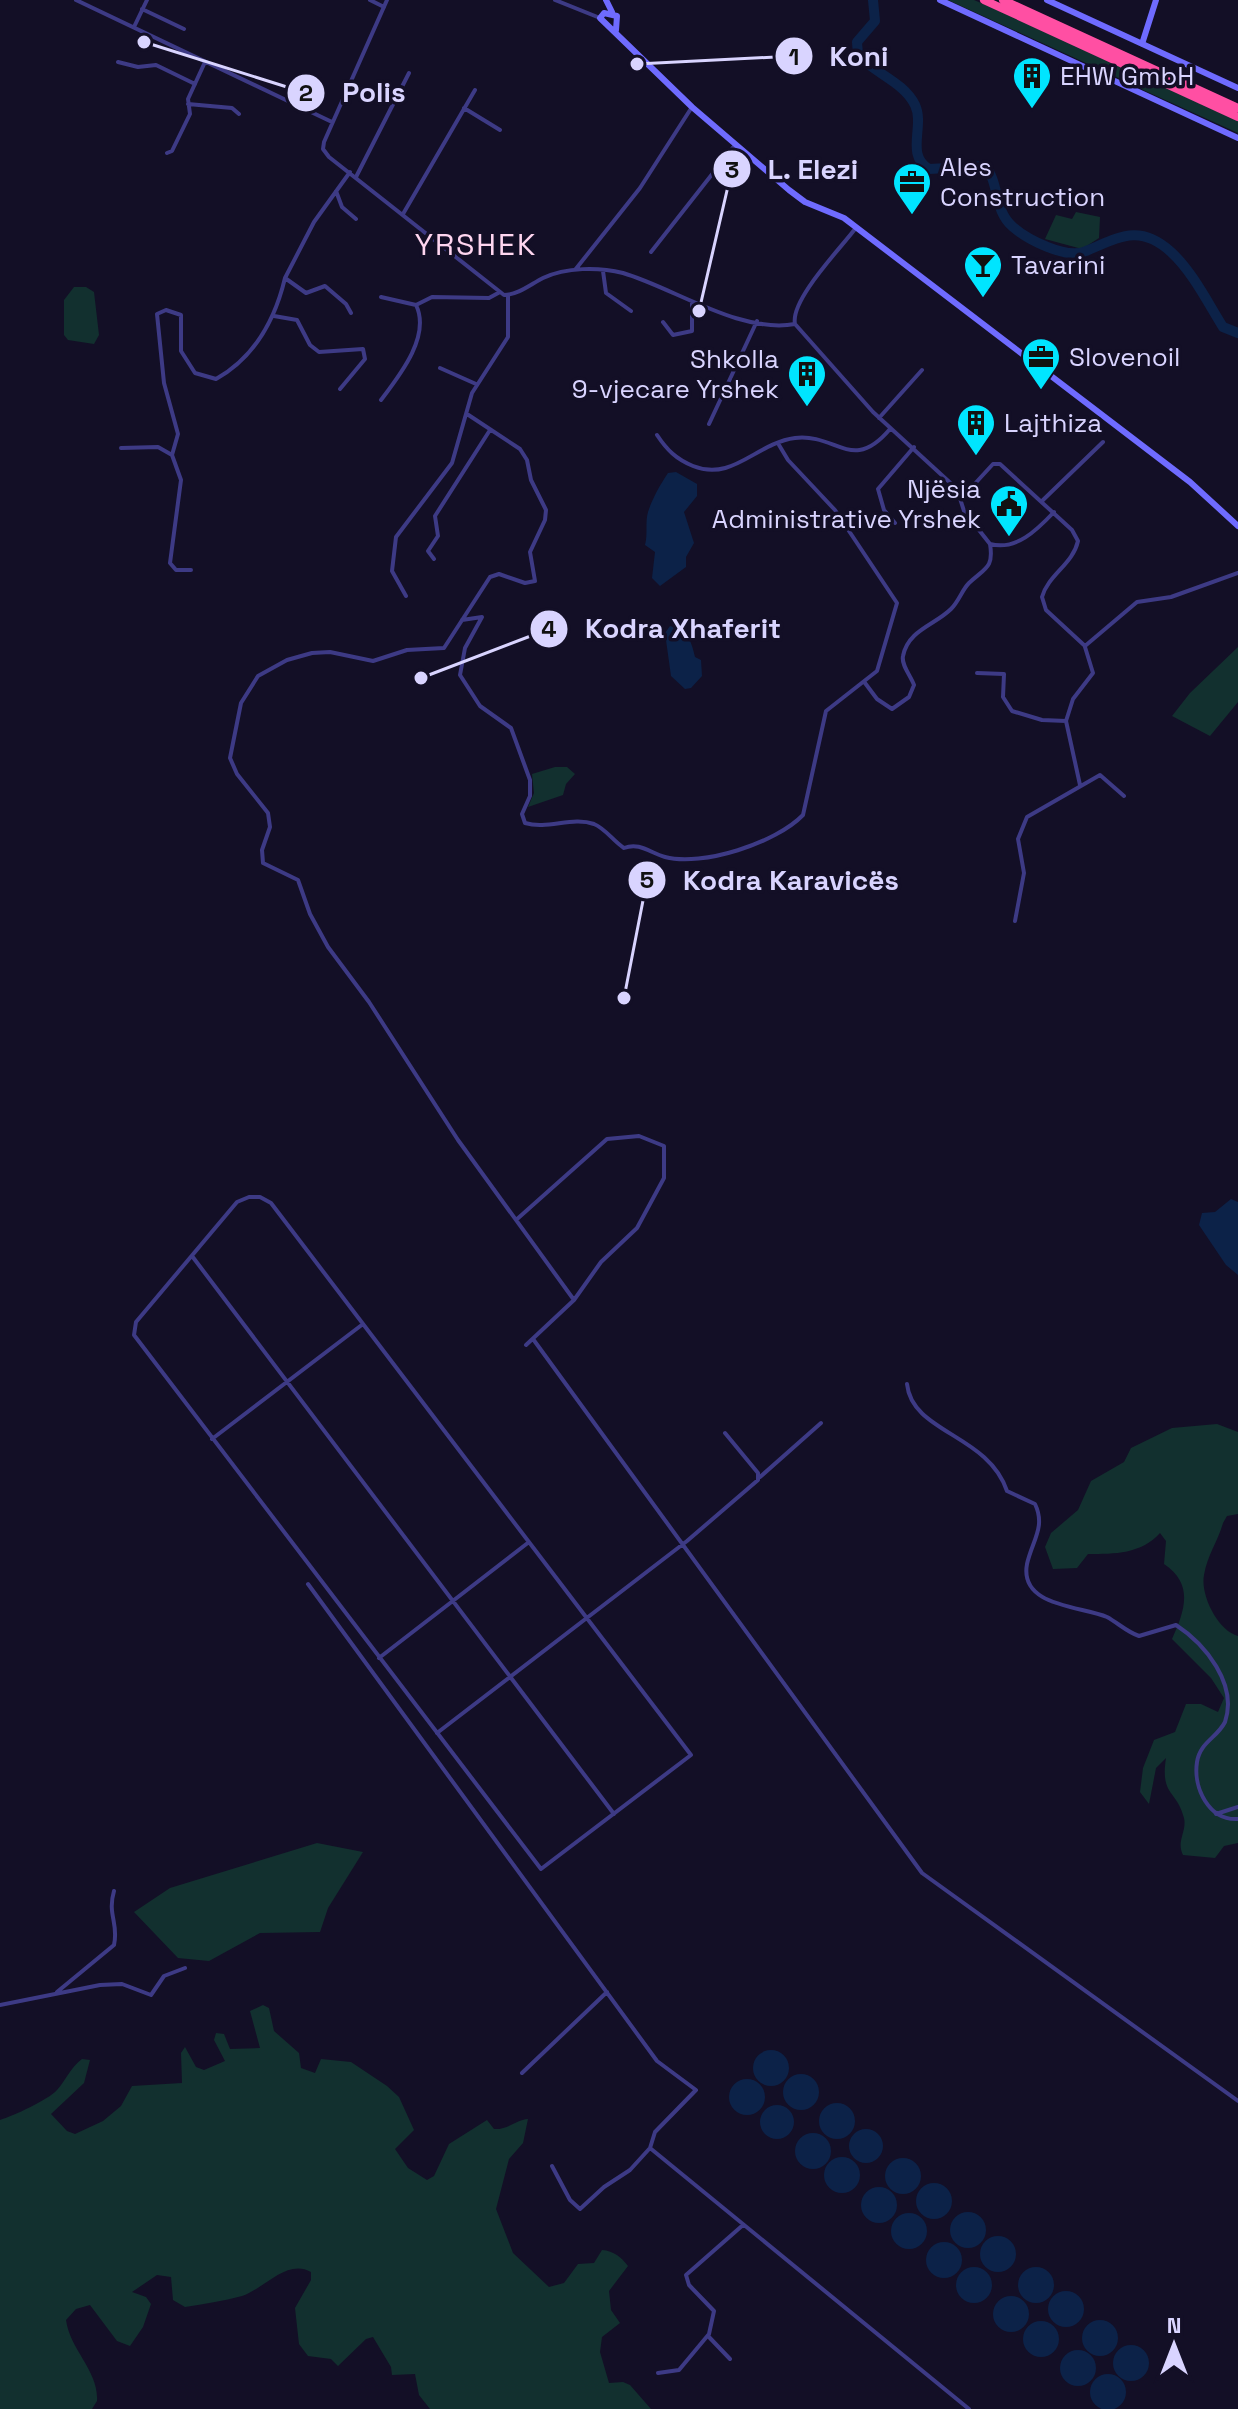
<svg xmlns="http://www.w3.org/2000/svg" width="1238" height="2409" viewBox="0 0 1238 2409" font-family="'Space Grotesk',sans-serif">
  <rect width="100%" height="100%" fill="#130f26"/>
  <!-- green -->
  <path fill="#12302f" d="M948,0H974L997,10L1238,121V133L1141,89L1125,78L1123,80Z
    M1076,212L1100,217L1099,238L1082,249L1045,239L1056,215L1072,219Z
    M74,287H86L94,292L99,335L94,344L68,340L64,335V300Z
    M1238,647V702L1210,736L1172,716L1190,693Z
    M555,767H567L575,774L566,784L563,795L528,807L534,793L532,774Z
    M1217,1424L1238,1432V1514L1227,1516L1223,1523C1218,1541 1207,1556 1204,1575C1200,1595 1218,1631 1238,1636V1843L1224,1846L1215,1858L1183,1855C1176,1841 1187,1832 1184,1818C1177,1790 1160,1796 1166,1758L1156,1768L1149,1804L1140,1792L1143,1768L1154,1740L1175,1732L1186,1704H1201L1218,1712L1224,1698L1211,1678L1172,1639C1185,1610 1194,1584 1164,1564L1166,1541L1160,1533C1141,1554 1115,1554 1088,1554L1077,1568L1053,1569L1045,1547L1051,1533L1078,1510L1091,1481L1124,1462L1131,1448L1172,1428Z
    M317,1843L363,1852L328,1908L320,1932L260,1933L209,1961L178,1958L134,1912L170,1888Z
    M263,2005L269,2008L274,2031L299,2053L301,2068L315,2073L321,2059L351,2062L387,2086L399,2097L414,2130L395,2149L408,2168L427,2180L434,2176L449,2144L487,2120L494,2129C507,2130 516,2120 528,2119L523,2143L509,2159L496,2209L513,2253L549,2287L564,2283L578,2264L594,2263L602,2250C614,2251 621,2257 628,2266L609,2291L611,2310L620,2323L602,2337L600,2352L609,2383L623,2382L630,2385L651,2409H430L419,2395L415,2374L392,2375L391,2367L373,2337L366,2339L338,2366L331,2359L308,2356L299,2344L295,2308L311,2280V2272C287,2258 264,2289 242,2296C223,2301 204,2304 185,2307L173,2300L171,2277L157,2275L132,2292L146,2297L151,2304L143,2327L130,2346L117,2341L90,2305L76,2309L66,2320C70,2350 99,2371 97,2401L92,2409H0V2120C13,2116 48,2100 57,2090C66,2080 70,2068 82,2059L90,2060L84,2083L51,2114L67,2131L75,2134L103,2121L121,2106L132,2086L182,2083L181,2053L185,2047L196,2067L204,2070L225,2061L214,2040L216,2033L224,2034L230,2049L260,2048L250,2011Z"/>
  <!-- water -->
  <path fill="#0c2248" d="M676,472L697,484V496L684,512L694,543L686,557V567L660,586L652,578L655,552L645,545C648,534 645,522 648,512C653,497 660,485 668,473Z
    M670,626C688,631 691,640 695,657L701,660L702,676L691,688L685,689L671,676L665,633Z
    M1231,1199L1238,1202V1275L1226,1265L1199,1225L1202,1213L1215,1212Z
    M753 2068a18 18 0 1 1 36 0a18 18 0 1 1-36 0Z
    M783 2092a18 18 0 1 1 36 0a18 18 0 1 1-36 0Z
    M729 2097a18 18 0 1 1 36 0a18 18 0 1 1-36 0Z
    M819 2121a18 18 0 1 1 36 0a18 18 0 1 1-36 0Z
    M760 2122a17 17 0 1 1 34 0a17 17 0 1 1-34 0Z
    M849 2146a17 17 0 1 1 34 0a17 17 0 1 1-34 0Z
    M795 2151a18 18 0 1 1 36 0a18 18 0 1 1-36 0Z
    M824 2175a18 18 0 1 1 36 0a18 18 0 1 1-36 0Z
    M885 2176a18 18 0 1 1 36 0a18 18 0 1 1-36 0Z
    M916 2201a18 18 0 1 1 36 0a18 18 0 1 1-36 0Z
    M861 2205a18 18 0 1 1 36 0a18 18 0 1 1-36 0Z
    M950 2230a18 18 0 1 1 36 0a18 18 0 1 1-36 0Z
    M891 2231a18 18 0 1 1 36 0a18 18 0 1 1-36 0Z
    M980 2254a18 18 0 1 1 36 0a18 18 0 1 1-36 0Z
    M926 2260a18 18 0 1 1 36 0a18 18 0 1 1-36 0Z
    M1018 2285a18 18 0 1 1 36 0a18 18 0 1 1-36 0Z
    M956 2285a18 18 0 1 1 36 0a18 18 0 1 1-36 0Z
    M1048 2309a18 18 0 1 1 36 0a18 18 0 1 1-36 0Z
    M993 2314a18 18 0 1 1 36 0a18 18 0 1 1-36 0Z
    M1082 2338a18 18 0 1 1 36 0a18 18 0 1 1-36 0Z
    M1023 2339a18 18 0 1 1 36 0a18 18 0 1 1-36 0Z
    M1113 2363a18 18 0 1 1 36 0a18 18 0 1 1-36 0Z
    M1060 2368a18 18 0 1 1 36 0a18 18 0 1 1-36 0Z
    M1090 2392a18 18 0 1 1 36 0a18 18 0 1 1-36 0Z"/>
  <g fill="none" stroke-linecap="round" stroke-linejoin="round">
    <!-- river -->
    <path stroke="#0c2248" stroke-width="10" d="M873,0L875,21L857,42L858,55C874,73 904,82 915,105C925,126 905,155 929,169L985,166C1000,183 993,210 1013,227C1027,239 1066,260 1086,251C1118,238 1139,223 1171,252C1192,271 1208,303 1223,327L1238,333"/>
    <!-- street -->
    <path stroke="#3d3a85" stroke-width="4" d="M76,0L332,122
      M370,0L384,7
      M387,0L324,142L323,149L329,157L504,295C518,295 531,284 543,278C566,267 599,267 623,273C674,288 740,334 795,324
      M555,0L600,18
      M142,9L184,29
      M134,27L147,0
      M118,62L138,67L156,65L195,84
      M188,104L232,108L239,114
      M464,108L500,130
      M167,153L172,151L190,114L188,99L205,62
      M350,172L314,222L285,278L306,293L325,286L346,304L351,313
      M356,177L409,73
      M336,191L342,207L356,219
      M403,214L475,90
      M855,229C840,249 790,300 795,324L873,412L957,489L964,511L990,544C1016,551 1037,530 1054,512
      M651,252L735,145
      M575,270L640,188L692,107
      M603,271L606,293L631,311
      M381,297L416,305L432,297L489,298L500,292
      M274,316L297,320L310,345L319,352L363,349L365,359L340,389
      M663,322L673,335L692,331V303
      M440,368L476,384
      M381,400C400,375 431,336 416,305
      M467,414L520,449L527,460L531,480L546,510L545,520L530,552L535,581L525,583L499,574L490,577L444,648L407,650L373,661L330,652L312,653L287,660L258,676L241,703L230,758L237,774L268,813L270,827L262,850L263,863L298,880L310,914L328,947L369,1002L458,1140L574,1300
      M879,418L922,370
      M709,424L757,321
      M657,435C667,450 676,459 693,466C733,482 756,443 795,438C837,433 852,474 890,429
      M121,448L158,447L172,455L181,480L170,563L176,570H191
      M172,455L178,434L164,383L157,314L166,310L181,315V351L195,373L216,379C255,357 275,320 285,278
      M957,489H970L993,464H1000L1072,530L1078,541C1073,564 1048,575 1042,597L1046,610L1085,646
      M1043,500L1103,442
      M895,523L884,510L878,489L914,447
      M434,559L428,551L438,536L435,516L490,430
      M406,596L392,571L396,537L452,463L472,393L508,337V296
      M462,620L482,617L465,648L460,675L480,706L511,728L530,780V796L522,814L525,823C548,830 572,816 594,824C606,829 613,841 624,848C640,842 650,853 665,857C702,867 776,843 803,815L826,711L877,671L897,603L835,510L788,460L779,445
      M1085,646L1137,602L1171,597L1238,573
      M977,673L1004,674L1003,697L1012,711L1042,720L1066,721
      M865,683L877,699L892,709L909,697L914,685C911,676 901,665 903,656C908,630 935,625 951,609C959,601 962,590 969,583C985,568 994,568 990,544
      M1080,785L1066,721L1073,699L1093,673L1085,647
      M1015,921L1024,873L1018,839L1027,817L1100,775L1124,796
      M249,1197H260L271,1203L691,1755L541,1869L134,1335L136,1322L237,1202Z
      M516,1220L607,1139L639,1136L664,1146V1178L637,1228L601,1262L574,1300L526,1345
      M192,1256L614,1814
      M533,1339L922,1873L1238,2101
      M907,1384C912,1433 988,1434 1007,1491L1035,1504C1046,1527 1032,1541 1027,1564C1019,1607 1082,1606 1107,1617C1118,1623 1127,1632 1139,1636L1176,1625C1205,1644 1238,1684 1225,1722C1217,1738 1200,1742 1197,1762C1193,1788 1209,1821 1238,1819
      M212,1439L363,1324
      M760,1477L821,1423
      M308,1584L657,2061L696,2090L655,2132L650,2148L630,2170L604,2187L580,2209L570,2200L552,2166
      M379,1658L529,1542
      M437,1733L687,1541L758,1480V1473L725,1433
      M1216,1814L1238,1807
      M57,1992L114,1945C119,1923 107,1915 114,1891
      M0,2005L100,1985L122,1984L151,1995L164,1976L185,1968
      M522,2073L607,1992
      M650,2148L969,2409
      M709,2337L730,2359
      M658,2373L679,2370L709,2334L714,2311L689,2285L686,2275L743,2225"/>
    <!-- secondary -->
    <path stroke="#6f6bff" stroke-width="6" d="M606,0L612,12
      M940,0L1238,138
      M1047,0L1238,88
      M616,30L617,16L604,13L600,18L692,107L789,190L805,202L844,218L1190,482L1238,526
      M1142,44L1156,0"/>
    <!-- highway -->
    <path stroke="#ff4fa3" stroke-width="8" d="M984,0L1238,117
      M1003,0L1238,108"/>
  </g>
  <!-- icons -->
  <defs>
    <g id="building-pin" transform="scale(2)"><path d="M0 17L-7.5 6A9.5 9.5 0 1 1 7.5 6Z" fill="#00e5ff" stroke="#130f26"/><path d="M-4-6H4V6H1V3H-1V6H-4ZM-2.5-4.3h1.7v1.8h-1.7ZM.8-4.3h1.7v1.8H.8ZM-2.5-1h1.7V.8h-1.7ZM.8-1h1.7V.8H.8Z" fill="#111"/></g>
    <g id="office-pin" transform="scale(2)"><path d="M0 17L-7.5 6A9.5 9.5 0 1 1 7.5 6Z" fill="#00e5ff" stroke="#130f26"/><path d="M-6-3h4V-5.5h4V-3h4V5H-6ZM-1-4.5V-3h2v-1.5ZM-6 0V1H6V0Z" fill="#111"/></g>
    <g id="bar-pin" transform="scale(2)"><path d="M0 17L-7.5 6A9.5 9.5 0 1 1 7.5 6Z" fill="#00e5ff" stroke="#130f26"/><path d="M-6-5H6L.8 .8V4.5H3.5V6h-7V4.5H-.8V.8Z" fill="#111"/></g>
    <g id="civic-pin" transform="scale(2)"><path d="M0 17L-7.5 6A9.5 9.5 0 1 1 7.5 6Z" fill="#00e5ff" stroke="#130f26"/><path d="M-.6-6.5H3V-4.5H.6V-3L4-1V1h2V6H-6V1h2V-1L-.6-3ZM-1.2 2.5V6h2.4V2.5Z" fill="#111"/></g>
  </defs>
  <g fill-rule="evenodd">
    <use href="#building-pin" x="1032" y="76"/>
    <use href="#office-pin" x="912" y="182"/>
    <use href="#bar-pin" x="983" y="265"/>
    <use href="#office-pin" x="1041" y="357"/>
    <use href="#building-pin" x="807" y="374"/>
    <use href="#building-pin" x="976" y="423"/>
    <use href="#civic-pin" x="1009" y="504"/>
  </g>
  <g text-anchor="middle" stroke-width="7" stroke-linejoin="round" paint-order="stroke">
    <!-- poi labels -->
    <g font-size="26" fill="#d9d4ff" stroke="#130f26" text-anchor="start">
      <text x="1060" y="85">EHW GmbH</text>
      <text x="940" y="176">Ales<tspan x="940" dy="30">Construction</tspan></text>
      <text x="1011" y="274">Tavarini</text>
      <text x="1069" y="366">Slovenoil</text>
      <text x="779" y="368" text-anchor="end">Shkolla<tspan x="779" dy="30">9-vjecare Yrshek</tspan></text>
      <text x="1004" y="432">Lajthiza</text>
      <text x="981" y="498" text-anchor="end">Njësia<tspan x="981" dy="30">Administrative Yrshek</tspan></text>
    </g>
    <!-- quarter labels -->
    <g font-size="30" letter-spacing="2" fill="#ffd6f0" stroke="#130f26">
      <text x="476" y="255">YRSHEK</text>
    </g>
  </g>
  <!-- callouts -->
  <path fill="none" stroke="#d9d4ff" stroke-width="3" d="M637 64L794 56M144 42L306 93M699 311L732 169M421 678L549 629M624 998L647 880"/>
  <g fill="#d9d4ff" stroke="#130f26" stroke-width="3">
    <circle cx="637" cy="64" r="8"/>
    <circle cx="144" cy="42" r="8"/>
    <circle cx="699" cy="311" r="8"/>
    <circle cx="421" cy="678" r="8"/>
    <circle cx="624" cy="998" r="8"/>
    <circle cx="794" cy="56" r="20"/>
    <circle cx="306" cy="93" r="20"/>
    <circle cx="732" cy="169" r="20"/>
    <circle cx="549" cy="629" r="20"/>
    <circle cx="647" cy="880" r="20"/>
  </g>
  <g font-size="24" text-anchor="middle" font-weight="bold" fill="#111">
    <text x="794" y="65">1</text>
    <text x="306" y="101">2</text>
    <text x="732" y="178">3</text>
    <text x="549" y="637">4</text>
    <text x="647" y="888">5</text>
  </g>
  <g font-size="28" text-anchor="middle" font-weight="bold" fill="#d9d4ff" stroke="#130f26" stroke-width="7" stroke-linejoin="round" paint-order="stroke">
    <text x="859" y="66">Koni</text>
    <text x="374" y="102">Polis</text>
    <text x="813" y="179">L. Elezi</text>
    <text x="683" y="638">Kodra Xhaferit</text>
    <text x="791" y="890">Kodra Karavicës</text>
  </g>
  <!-- north arrow -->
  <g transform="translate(1174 2345)" stroke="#130f26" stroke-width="6" paint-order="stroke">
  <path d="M0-6L14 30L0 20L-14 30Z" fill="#d9d4ff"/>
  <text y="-12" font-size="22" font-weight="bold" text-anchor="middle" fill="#d9d4ff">N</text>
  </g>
</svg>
